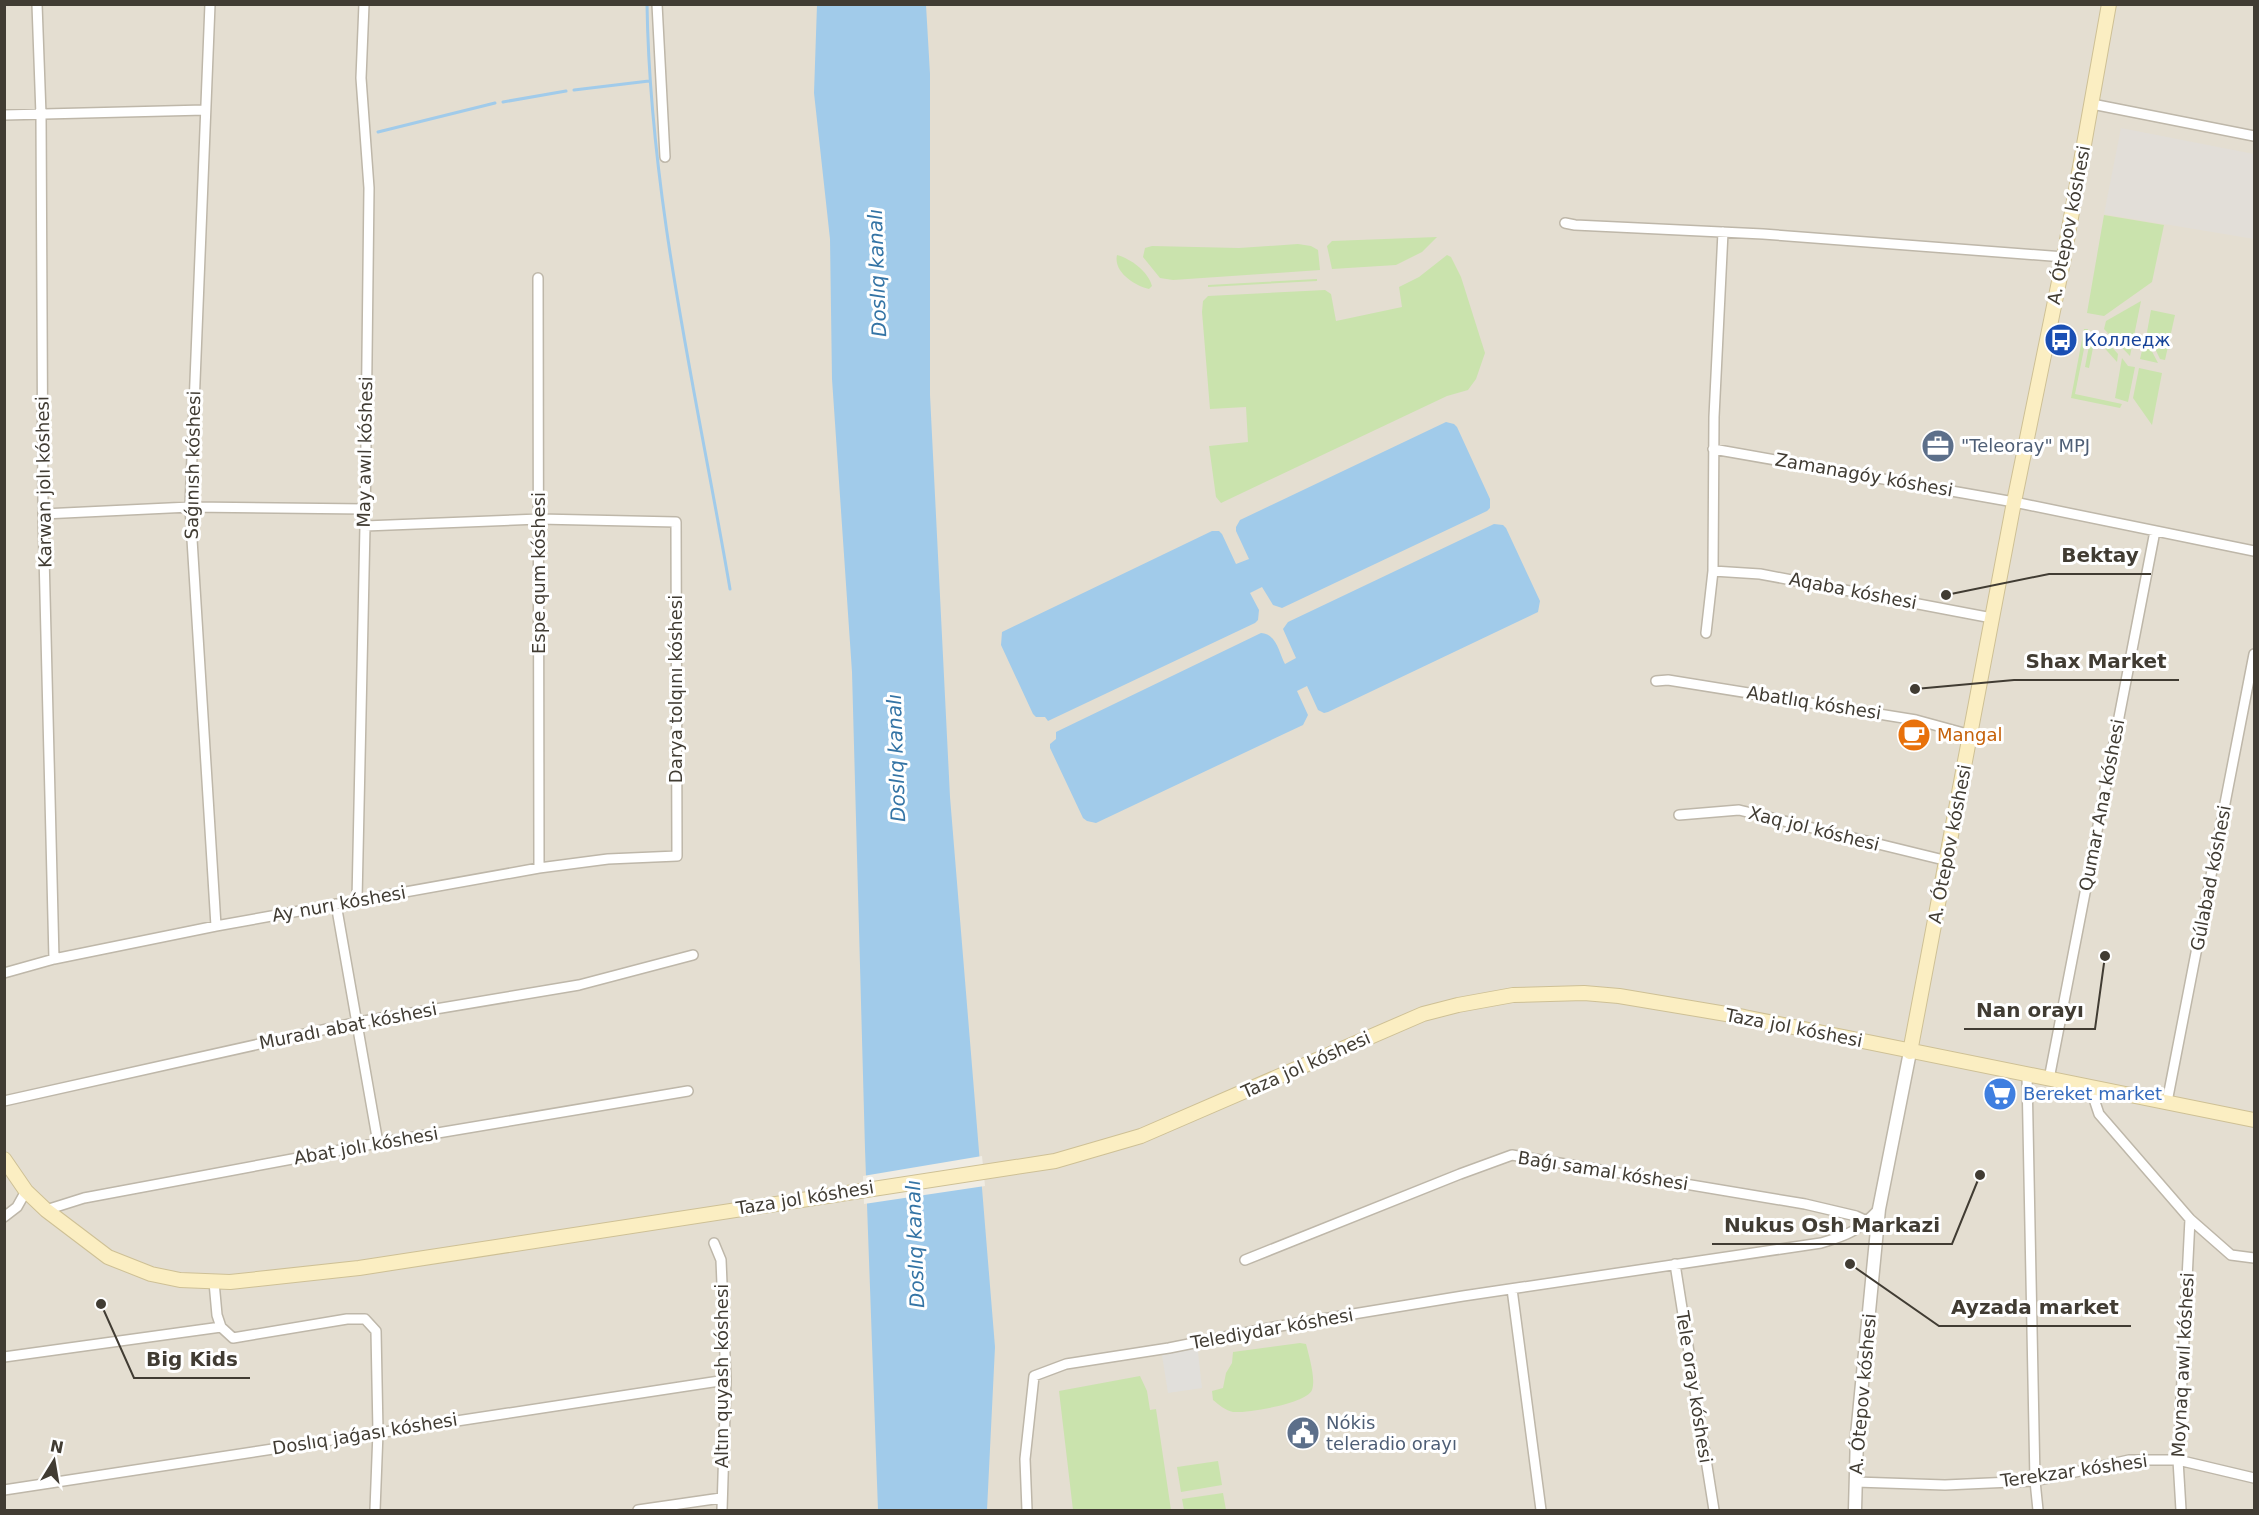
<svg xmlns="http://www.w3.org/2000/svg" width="2259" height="1515" viewBox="0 0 2259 1515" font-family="'DejaVu Sans',sans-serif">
  <rect width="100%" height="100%" fill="#f0ece3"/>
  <!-- residential -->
  <path fill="#e4ded1" d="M5,5H2254V1510H5Z"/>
  <!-- industrial -->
  <path fill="#e2ded8" d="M2121,128L2254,154V239L2104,214Z"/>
  <!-- green -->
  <path fill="#cae3ad" d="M2104,215L2164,225L2152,282L2104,316L2087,313Z
    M1437,237L1422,252L1396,265L1332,269L1327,246L1332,241Z
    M1298,244L1311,246L1318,250L1320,270L1173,280L1160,278L1143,257L1145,248L1152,246L1239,248Z
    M1117,255C1131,259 1148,271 1152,286L1149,289C1135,286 1113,272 1117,255Z
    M1447,255L1451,257L1461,277L1485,353L1476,379L1468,390L1447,396L1221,503L1216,497L1209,446L1248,442L1246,407L1210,409L1202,312L1203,301L1208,296L1325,290L1331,294L1336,321L1402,307L1399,287L1419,277Z
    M1317,279V281L1208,287V285Z
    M2141,301L2130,356L2104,329L2106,321Z
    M2151,310L2175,315L2165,360L2160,359L2147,332Z
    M2084,329H2088L2075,394L2122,404L2120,408L2071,398Z
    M2092,330L2096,333L2089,368L2085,367Z
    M2100,334L2118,354L2117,362L2099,342Z
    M2145,338L2158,363L2140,359Z
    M2122,358L2128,366L2135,367L2128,402L2115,398Z
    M2139,368L2162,373L2152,425L2133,398Z
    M1300,1343L1306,1344C1309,1356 1316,1379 1312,1390C1306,1404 1247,1413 1233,1412C1226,1411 1218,1404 1213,1400L1212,1391L1223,1388L1226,1373L1232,1363L1233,1352Z
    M1140,1376L1147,1391L1150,1410L1156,1409L1171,1510H1073L1059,1391Z
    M1218,1461L1222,1485L1181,1492L1177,1467Z
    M1223,1493L1226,1510H1184L1182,1499Z"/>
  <!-- parking -->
  <path fill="#e1dfdb" d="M1197,1343L1202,1388L1168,1393L1161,1349Z"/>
  <!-- water -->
  <path fill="#a1cbea" d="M817,5H926L930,74V395L950,797L995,1347L987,1510H878L865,1149L852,672L832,379L830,239L814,93Z
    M1446,422L1454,424L1457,427L1490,499V508L1487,511L1282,608L1273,605L1262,587L1250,593L1259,610L1258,620L1255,623L1048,721L1045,717H1036L1033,714L1001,645L1002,632L1212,531H1219L1222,534L1236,564L1249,559L1236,531V527L1240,520Z
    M1494,524L1503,525L1506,528L1540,601L1538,612L1328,712L1324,713L1318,710L1307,686L1297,691L1308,715L1303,725L1096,823L1087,821L1083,818L1050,748V744L1056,739V732L1261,633C1277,634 1279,653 1285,664L1296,658L1283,629L1288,622Z"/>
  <!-- pier -->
  <path fill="#f0ece3" d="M982,1156L985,1186L864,1204L863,1176Z"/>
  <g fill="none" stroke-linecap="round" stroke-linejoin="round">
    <!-- stream -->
    <path stroke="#a1cbea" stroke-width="3" d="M647,4C650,202 697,395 730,589
      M574,90L649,81
      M503,102L566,91
      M378,132L495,103"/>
    <!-- minor casing -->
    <g stroke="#beb7a9" stroke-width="12">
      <path id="minor" d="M37,4L41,115L43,514L54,959
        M210,4L190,507L216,926
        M657,4L665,157
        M2092,104L2254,136
        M4,115L205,110
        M1565,223L1575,225L1763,234L2064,257
        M538,278L539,868
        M1713,449L2014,502L2254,551
        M43,514L190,507L365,509
        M1713,571L1760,574L1992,618
        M1706,633L1713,571L1714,417L1723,232
        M1656,681L1668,680L1916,720L1971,735
        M1679,815L1739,810L1948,861
        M357,900L365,526L369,188L361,78L364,4
        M336,904L378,1143
        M4,973L54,959L216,926L539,868L608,859L677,856L676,522L539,519L365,526
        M2027,1075L2035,1481L2038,1510
        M2049,1079L2155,531
        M2097,1089L2095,1102L2099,1114L2190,1219L2231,1255L2254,1258
        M4,1101L358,1022L579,985L693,955
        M2167,1102L2254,654
        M46,1210L84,1198L378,1143L688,1091
        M4,1217L17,1207L26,1191
        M714,1243L721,1260L726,1380L722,1510
        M1245,1260L1460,1174L1512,1155L1805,1204L1856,1216L1867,1221
        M1675,1264L1714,1510
        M214,1282L217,1315L221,1327L233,1338L347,1319H365L376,1331L378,1432L375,1510
        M1512,1289L1541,1510
        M4,1357L221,1327
        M1856,1482L1945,1485L2035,1481L2129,1460H2178L2254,1478
        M4,1490L726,1380
        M638,1510L721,1498
        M1027,1510L1025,1459L1034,1376L1066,1364L1169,1348L1274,1327L1463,1296L1821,1243C1849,1235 1859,1230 1879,1209
        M2181,1510L2178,1460L2190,1219"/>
    </g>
    <!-- tertiary casing -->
    <g stroke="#beb7a9" stroke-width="15">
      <path id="tertiary" d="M1855,1510L1857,1435L1879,1209L1910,1052"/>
    </g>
    <!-- secondary casing -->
    <g stroke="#cec095" stroke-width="16">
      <path id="secondary" d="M1910,1052L2014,502L2064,257L2109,4
        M4,1159L26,1191L46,1210L108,1257L151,1274L180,1280L230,1282L359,1268L1055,1161L1141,1136L1423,1014L1458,1005L1513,995L1584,993L1619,996L1744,1017L2254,1120"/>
    </g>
    <!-- minor -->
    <use href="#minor" stroke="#fff" stroke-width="9"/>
    <!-- tertiary -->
    <use href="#tertiary" stroke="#fff" stroke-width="12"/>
    <!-- secondary -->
    <use href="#secondary" stroke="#fbeec2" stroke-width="14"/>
  </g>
  <!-- icons -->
  <defs>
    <g id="bus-disc" transform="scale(1.725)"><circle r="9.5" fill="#1a4fb4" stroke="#fff"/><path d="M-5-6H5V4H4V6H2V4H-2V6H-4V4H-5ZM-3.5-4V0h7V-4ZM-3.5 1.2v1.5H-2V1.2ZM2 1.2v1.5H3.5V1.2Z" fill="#fff"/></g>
    <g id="office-disc" transform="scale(1.725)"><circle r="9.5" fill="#5c6f8a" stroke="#fff"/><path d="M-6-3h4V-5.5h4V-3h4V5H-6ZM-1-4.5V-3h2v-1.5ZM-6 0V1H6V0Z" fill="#fff"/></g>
    <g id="cafe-disc" transform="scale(1.725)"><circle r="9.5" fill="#e8710a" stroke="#fff"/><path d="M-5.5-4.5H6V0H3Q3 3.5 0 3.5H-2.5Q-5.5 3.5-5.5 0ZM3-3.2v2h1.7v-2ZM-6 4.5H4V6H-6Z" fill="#fff"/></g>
    <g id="supermarket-disc" transform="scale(1.725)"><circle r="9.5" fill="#3f7fe0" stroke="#fff"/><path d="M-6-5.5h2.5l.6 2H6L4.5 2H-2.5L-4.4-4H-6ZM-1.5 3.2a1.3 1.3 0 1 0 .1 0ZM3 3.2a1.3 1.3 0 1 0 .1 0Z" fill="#fff"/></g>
    <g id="civic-disc" transform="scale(1.725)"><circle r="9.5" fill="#5c6f8a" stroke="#fff"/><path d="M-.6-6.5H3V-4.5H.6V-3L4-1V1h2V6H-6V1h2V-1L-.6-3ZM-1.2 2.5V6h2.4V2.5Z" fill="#fff"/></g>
  </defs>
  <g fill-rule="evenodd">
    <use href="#bus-disc" x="2061" y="340"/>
    <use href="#office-disc" x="1938" y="446"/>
    <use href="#cafe-disc" x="1914" y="735"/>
    <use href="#supermarket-disc" x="2000" y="1094"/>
    <use href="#civic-disc" x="1303" y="1433"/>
  </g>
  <g text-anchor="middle" stroke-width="6" stroke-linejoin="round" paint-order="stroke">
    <!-- street labels -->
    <g font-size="18" fill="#413c33" stroke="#fff">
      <text transform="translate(2069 225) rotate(-79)" y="6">A. Ótepov kóshesi</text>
      <text transform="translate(365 452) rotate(-89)" y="6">May awıl kóshesi</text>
      <text transform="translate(193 465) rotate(-89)" y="6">Saǵınısh kóshesi</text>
      <text transform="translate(1864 475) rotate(10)" y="6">Zamanagóy kóshesi</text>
      <text transform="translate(44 482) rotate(-91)" y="6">Karwan jolı kóshesi</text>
      <text transform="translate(539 573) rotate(-90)" y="6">Espe qum kóshesi</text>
      <text transform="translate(1853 591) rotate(11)" y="6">Aqaba kóshesi</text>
      <text transform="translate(676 689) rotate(-90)" y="6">Darya tolqını kóshesi</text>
      <text transform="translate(1814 703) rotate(9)" y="6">Abatlıq kóshesi</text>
      <text transform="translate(2102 805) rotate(-79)" y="6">Qumar Ana kóshesi</text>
      <text transform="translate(1814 829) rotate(14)" y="6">Xaq jol kóshesi</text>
      <text transform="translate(1950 844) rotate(-79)" y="6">A. Ótepov kóshesi</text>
      <text transform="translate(2211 878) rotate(-79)" y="6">Gúlabad kóshesi</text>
      <text transform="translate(339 904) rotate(-10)" y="6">Ay nurı kóshesi</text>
      <text transform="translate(348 1026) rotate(-11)" y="6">Muradı abat kóshesi</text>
      <text transform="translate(1794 1028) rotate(11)" y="6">Taza jol kóshesi</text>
      <text transform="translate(1306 1065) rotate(-24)" y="6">Taza jol kóshesi</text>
      <text transform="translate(366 1146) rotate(-10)" y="6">Abat jolı kóshesi</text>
      <text transform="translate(1603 1171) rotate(9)" y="6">Baǵı samal kóshesi</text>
      <text transform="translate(805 1198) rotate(-9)" y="6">Taza jol kóshesi</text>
      <text transform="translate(1272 1329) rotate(-10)" y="6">Telediydar kóshesi</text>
      <text transform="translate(2183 1365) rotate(-87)" y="6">Moynaq awıl kóshesi</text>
      <text transform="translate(722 1376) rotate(-90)" y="6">Altın quyash kóshesi</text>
      <text transform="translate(1694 1387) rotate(81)" y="6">Tele oray kóshesi</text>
      <text transform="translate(1863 1394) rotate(-85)" y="6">A. Ótepov kóshesi</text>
      <text transform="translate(365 1434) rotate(-9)" y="6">Doslıq jaǵası kóshesi</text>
      <text transform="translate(2074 1471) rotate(-8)" y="6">Terekzar kóshesi</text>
    </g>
    <!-- transit labels -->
    <g font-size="18" fill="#164399" stroke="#fff" text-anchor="start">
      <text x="2084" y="346">Колледж</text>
    </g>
    <!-- service labels -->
    <g font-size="18" fill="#4e5e75" stroke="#fff" text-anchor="start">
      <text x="1961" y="452">"Teleoray" MPJ</text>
      <text x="1326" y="1429">Nókis<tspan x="1326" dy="21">teleradio orayı</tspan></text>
    </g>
    <!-- food labels -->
    <g font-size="18" fill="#c56008" stroke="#fff" text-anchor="start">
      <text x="1937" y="741">Mangal</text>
    </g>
    <!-- shop labels -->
    <g font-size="18" fill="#366cbe" stroke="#fff" text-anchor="start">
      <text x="2023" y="1100">Bereket market</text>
    </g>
    <!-- water labels -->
    <g font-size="20" font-style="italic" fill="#3474a5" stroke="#fff">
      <text transform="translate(877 273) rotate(-92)" y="7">Doslıq kanalı</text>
      <text transform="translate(896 758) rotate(-92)" y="7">Doslıq kanalı</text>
      <text transform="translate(915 1244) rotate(-92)" y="7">Doslıq kanalı</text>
    </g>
  </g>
  <!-- callouts -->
  <path fill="none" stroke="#413c33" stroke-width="2" d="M1946 595L2049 574H2151M1915 689L2014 680H2179M2105 956L2095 1029H1964M1980 1175L1952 1244H1712M1850 1264L1939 1326H2131M101 1304L134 1378H250"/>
  <g fill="#413c33" stroke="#fff" stroke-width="2">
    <circle cx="1946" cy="595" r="6"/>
    <circle cx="1915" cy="689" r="6"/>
    <circle cx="2105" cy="956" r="6"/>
    <circle cx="1980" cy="1175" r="6"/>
    <circle cx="1850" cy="1264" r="6"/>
    <circle cx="101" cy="1304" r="6"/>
  </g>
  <g font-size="20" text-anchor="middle" font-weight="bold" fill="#413c33" stroke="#fff" stroke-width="6" stroke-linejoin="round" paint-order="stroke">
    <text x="2100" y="562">Bektay</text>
    <text x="2096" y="668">Shax Market</text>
    <text x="2030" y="1017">Nan orayı</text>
    <text x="1832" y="1232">Nukus Osh Markazi</text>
    <text x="2035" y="1314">Ayzada market</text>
    <text x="192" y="1366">Big Kids</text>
  </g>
  <!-- border -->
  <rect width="2259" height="1515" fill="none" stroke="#413c33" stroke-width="12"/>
  <!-- north arrow -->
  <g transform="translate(54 1461) rotate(11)" stroke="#ffffff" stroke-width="4.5" paint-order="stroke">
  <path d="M0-4.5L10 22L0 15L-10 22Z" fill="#413c33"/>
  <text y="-9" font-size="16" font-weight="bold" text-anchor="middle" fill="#413c33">N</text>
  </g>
</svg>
